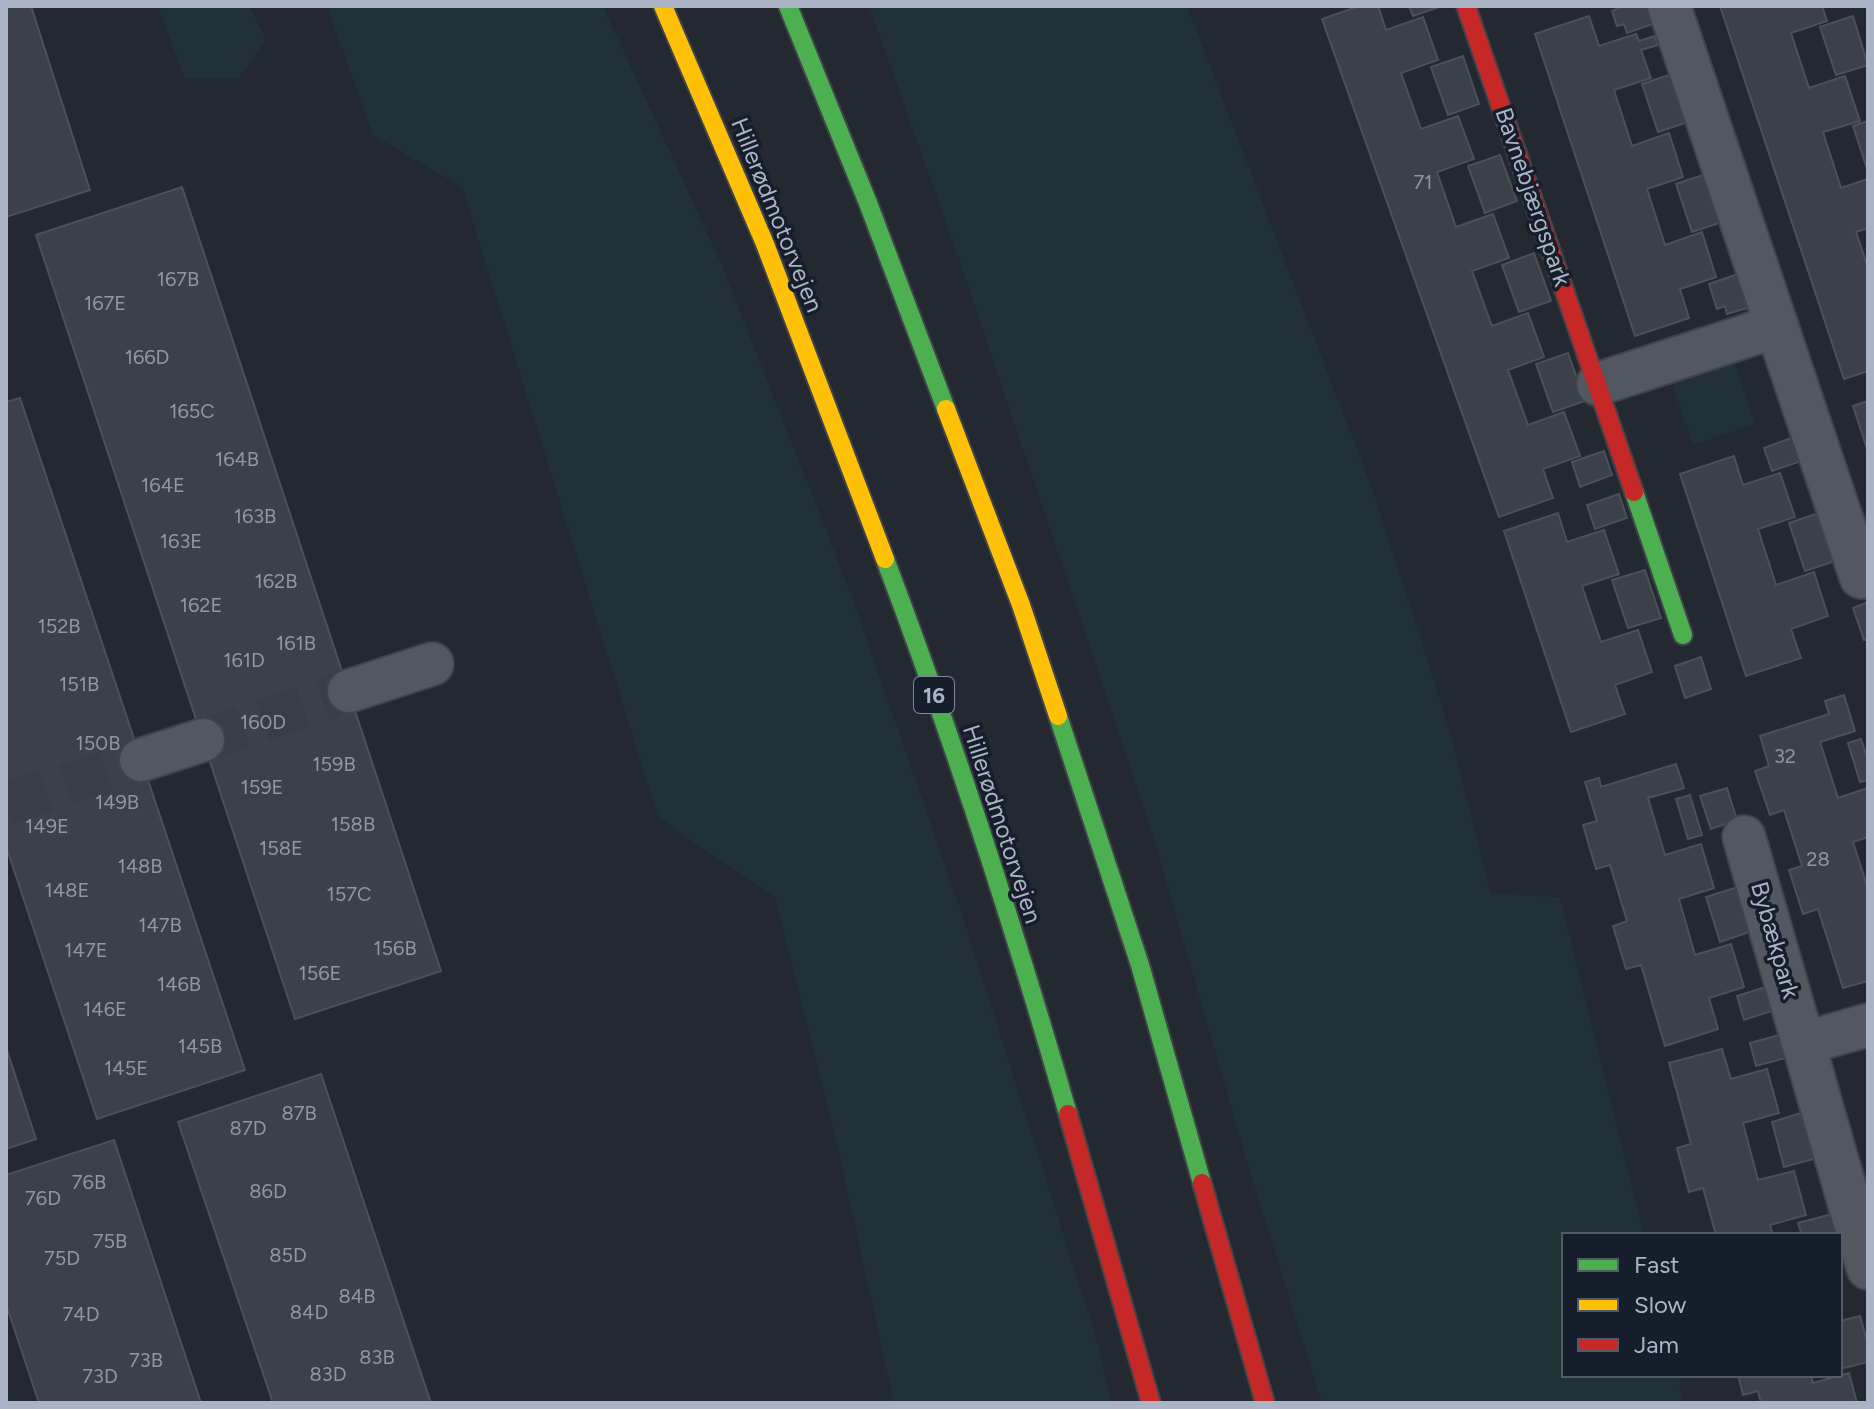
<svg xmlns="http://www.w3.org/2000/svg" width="1874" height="1409" viewBox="0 0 1874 1409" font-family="Figtree,sans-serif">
  <rect width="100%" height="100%" fill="#242830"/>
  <!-- green -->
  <path fill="#213236" d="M158,6H249L266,39L238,79H185Z
    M327,6H603L721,263L849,589L961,911L1098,1344L1111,1403H894L833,1126L775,898L658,817L462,187L373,135Z
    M869,6H1187L1374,494L1447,722L1491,894L1560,897L1644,1235H1564V1375H1679L1682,1403H1322L1247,1162L1152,832L958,256Z
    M1732,356L1755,424L1693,445L1670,377Z"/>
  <!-- building -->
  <path fill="#3c4048" stroke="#4b5059" stroke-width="2" d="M6,6H31L90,190L6,217Z
    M1359,6H1378L1386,30L1423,17L1438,60L1401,73L1421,129L1458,116L1474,159L1437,172L1456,227L1493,214L1509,258L1472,271L1492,326L1528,313L1544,357L1508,370L1528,425L1564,412L1580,456L1543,469L1553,498L1499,517L1322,19Z
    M1409,6H1442L1413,16Z
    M1623,6H1653L1659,22L1627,33L1624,24L1617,26L1612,11Z
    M1720,6H1822L1827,21L1791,33L1809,88L1845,76L1860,121L1823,132L1841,188L1868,179V228L1856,232L1868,268V371L1844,379Z
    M1589,16L1599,46L1636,34L1639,41L1655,36L1658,45L1641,50L1651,78L1614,90L1632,146L1669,133L1683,177L1647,189L1665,245L1702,232L1716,277L1680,289L1689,318L1635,336L1535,34Z
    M1853,16L1868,65L1836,75L1820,27Z
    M1463,56L1479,104L1448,115L1431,67Z
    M1675,73L1691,121L1658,132L1642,84Z
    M1868,121V172L1853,126Z
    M1500,155L1517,201L1485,213L1468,166Z
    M1709,173L1725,221L1692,232L1676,184Z
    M182,187L441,971L295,1019L36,235Z
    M1534,253L1551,301L1519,312L1502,265Z
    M1741,273L1750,297L1744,299L1747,308L1727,314L1725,306L1717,309L1709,284Z
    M1568,353L1585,401L1553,412L1536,364Z
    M20,398L245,1070L97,1119L6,846V402Z
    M1868,401V452L1853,406Z
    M1796,436L1804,460L1772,471L1764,448Z
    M1604,451L1612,475L1580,487L1572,462Z
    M1734,456L1743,485L1780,473L1795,517L1758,529L1776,585L1814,572L1828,616L1791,629L1801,658L1746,676L1680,474Z
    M1619,494L1627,518L1595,529L1587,505Z
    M1822,512L1838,560L1805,571L1789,523Z
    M1558,513L1567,542L1604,530L1619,574L1582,586L1601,642L1638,630L1652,672L1615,685L1625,714L1571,732L1504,531Z
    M1645,570L1661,618L1628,628L1612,580Z
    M1868,602V639L1864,640L1853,608Z
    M1701,657L1711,689L1685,698L1675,666Z
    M1844,695L1855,731L1820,742L1838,798L1868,788V837L1853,842L1868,889V981L1843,988L1818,909L1803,914L1789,870L1802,866L1784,810L1770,815L1755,771L1769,766L1760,736L1829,714L1825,701Z
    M1861,739L1868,760V780L1860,782L1848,743Z
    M1676,764L1684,788L1648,798L1665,855L1701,844L1714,888L1679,899L1695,955L1731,944L1744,987L1709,998L1718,1029L1665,1046L1641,965L1626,969L1613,926L1627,921L1610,865L1596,869L1583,825L1597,821L1585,782L1599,778L1601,787Z
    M1727,788L1737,820L1711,829L1700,796Z
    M1690,795L1702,835L1688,839L1676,799Z
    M1738,887L1752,931L1720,942L1706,897Z
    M1769,986L1777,1009L1744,1020L1737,996Z
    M1783,1034L1789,1057L1756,1066L1750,1043Z
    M6,1047L36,1139L6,1149Z
    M1722,1049L1731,1079L1767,1069L1779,1113L1743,1123L1758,1180L1794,1171L1806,1215L1770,1225L1773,1235H1716L1703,1188L1689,1192L1677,1148L1691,1144L1669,1063Z
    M321,1074L431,1403H273L178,1122Z
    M1804,1112L1817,1158L1784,1167L1772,1122Z
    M114,1140L201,1403H39L6,1304V1175Z
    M1832,1214L1838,1235H1802L1798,1223Z
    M1860,1316L1868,1345V1362L1840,1369V1321Z
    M1849,1373L1857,1403H1761L1758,1391L1743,1395L1738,1375H1811L1813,1383Z"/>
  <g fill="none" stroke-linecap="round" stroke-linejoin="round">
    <!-- street-tunnel -->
    <path stroke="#383d46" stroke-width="42" stroke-dasharray="42 21" stroke-linecap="butt" d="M203,740L349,691
      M6,804L141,760"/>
    <!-- street casing -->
    <g stroke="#40434a" stroke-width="46">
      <path id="street" d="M1669,6L1861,577
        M1598,384L1777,326
        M349,691L432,664
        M141,760L203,740
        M1744,837L1868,1268
        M1805,1043L1868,1025"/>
    </g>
    <!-- fast casing -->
    <g stroke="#40434a" stroke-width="22">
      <path id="fast" d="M788,6L868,203L946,409
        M1634,492L1683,635
        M885,559C954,741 1014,927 1068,1114
        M1058,716L1140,965L1202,1183"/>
    </g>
    <!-- slow casing -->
    <g stroke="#40434a" stroke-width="22">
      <path id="slow" d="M663,6L765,244L885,559
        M946,409L1021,605L1058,716"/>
    </g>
    <!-- jam casing -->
    <g stroke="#40434a" stroke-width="22">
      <path id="jam" d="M1466,6L1634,492
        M1068,1114L1151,1403
        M1202,1183L1265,1403"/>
    </g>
    <!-- street -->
    <use href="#street" stroke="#525760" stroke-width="42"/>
    <!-- fast -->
    <use href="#fast" stroke="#4caf50" stroke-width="18"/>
    <!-- slow -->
    <use href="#slow" stroke="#ffc107" stroke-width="18"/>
    <!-- jam -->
    <use href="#jam" stroke="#c62828" stroke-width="18"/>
  </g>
  <g text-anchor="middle" stroke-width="7" stroke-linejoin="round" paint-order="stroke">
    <!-- number labels -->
    <g font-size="20" fill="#8f97a5">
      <text x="1423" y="189">71</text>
      <text x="178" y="286">167B</text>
      <text x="105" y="310">167E</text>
      <text x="147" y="364">166D</text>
      <text x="192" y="418">165C</text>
      <text x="237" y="466">164B</text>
      <text x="163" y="492">164E</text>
      <text x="255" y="523">163B</text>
      <text x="181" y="548">163E</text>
      <text x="276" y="588">162B</text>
      <text x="201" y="612">162E</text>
      <text x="59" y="633">152B</text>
      <text x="296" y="650">161B</text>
      <text x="244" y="667">161D</text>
      <text x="79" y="691">151B</text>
      <text x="263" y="729">160D</text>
      <text x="98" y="750">150B</text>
      <text x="1785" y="763">32</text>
      <text x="334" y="771">159B</text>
      <text x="262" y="794">159E</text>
      <text x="117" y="809">149B</text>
      <text x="353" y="831">158B</text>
      <text x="47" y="833">149E</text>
      <text x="281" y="855">158E</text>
      <text x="1818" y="866">28</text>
      <text x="140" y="873">148B</text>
      <text x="67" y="897">148E</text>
      <text x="349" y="901">157C</text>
      <text x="160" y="932">147B</text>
      <text x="395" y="955">156B</text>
      <text x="86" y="957">147E</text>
      <text x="320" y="980">156E</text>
      <text x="179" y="991">146B</text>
      <text x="105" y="1016">146E</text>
      <text x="200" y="1053">145B</text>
      <text x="126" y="1075">145E</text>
      <text x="299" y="1120">87B</text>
      <text x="248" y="1135">87D</text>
      <text x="89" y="1189">76B</text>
      <text x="268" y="1198">86D</text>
      <text x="43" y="1205">76D</text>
      <text x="110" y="1248">75B</text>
      <text x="288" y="1262">85D</text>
      <text x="62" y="1265">75D</text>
      <text x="357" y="1303">84B</text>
      <text x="309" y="1319">84D</text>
      <text x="81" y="1321">74D</text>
      <text x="377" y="1364">83B</text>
      <text x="146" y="1367">73B</text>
      <text x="328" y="1381">83D</text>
      <text x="100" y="1383">73D</text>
    </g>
    <!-- shield labels -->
    <rect fill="#171e2b" stroke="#7f8796" stroke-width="2" x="914" y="677" width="40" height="36" rx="6"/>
    <g font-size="22" font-weight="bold" fill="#abb4c4">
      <text x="934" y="703">16</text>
    </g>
    <!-- street labels -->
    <g font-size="24" fill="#abb4c4" stroke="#171e2b">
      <text transform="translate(1533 197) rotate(71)" y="8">Bavnebjærgspark</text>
      <text transform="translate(777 215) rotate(68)" y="8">Hillerødmotorvejen</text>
      <text transform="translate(1002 824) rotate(72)" y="8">Hillerødmotorvejen</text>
      <text transform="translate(1775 940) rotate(74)" y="8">Bybækpark</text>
    </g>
  </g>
  <!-- border -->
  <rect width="1874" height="1409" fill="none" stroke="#abb4c4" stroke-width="16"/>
  <!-- legend -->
  <rect x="1562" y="1233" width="280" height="144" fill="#171e2b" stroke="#525a68" stroke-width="2"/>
  <rect x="1578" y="1259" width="40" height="12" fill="#4caf50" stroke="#525a68" stroke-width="2"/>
  <text x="1634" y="1273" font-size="24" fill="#abb4c4">Fast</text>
  <rect x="1578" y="1299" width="40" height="12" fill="#ffc107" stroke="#525a68" stroke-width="2"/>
  <text x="1634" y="1313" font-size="24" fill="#abb4c4">Slow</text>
  <rect x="1578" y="1339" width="40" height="12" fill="#c62828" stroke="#525a68" stroke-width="2"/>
  <text x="1634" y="1353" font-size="24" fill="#abb4c4">Jam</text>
</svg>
